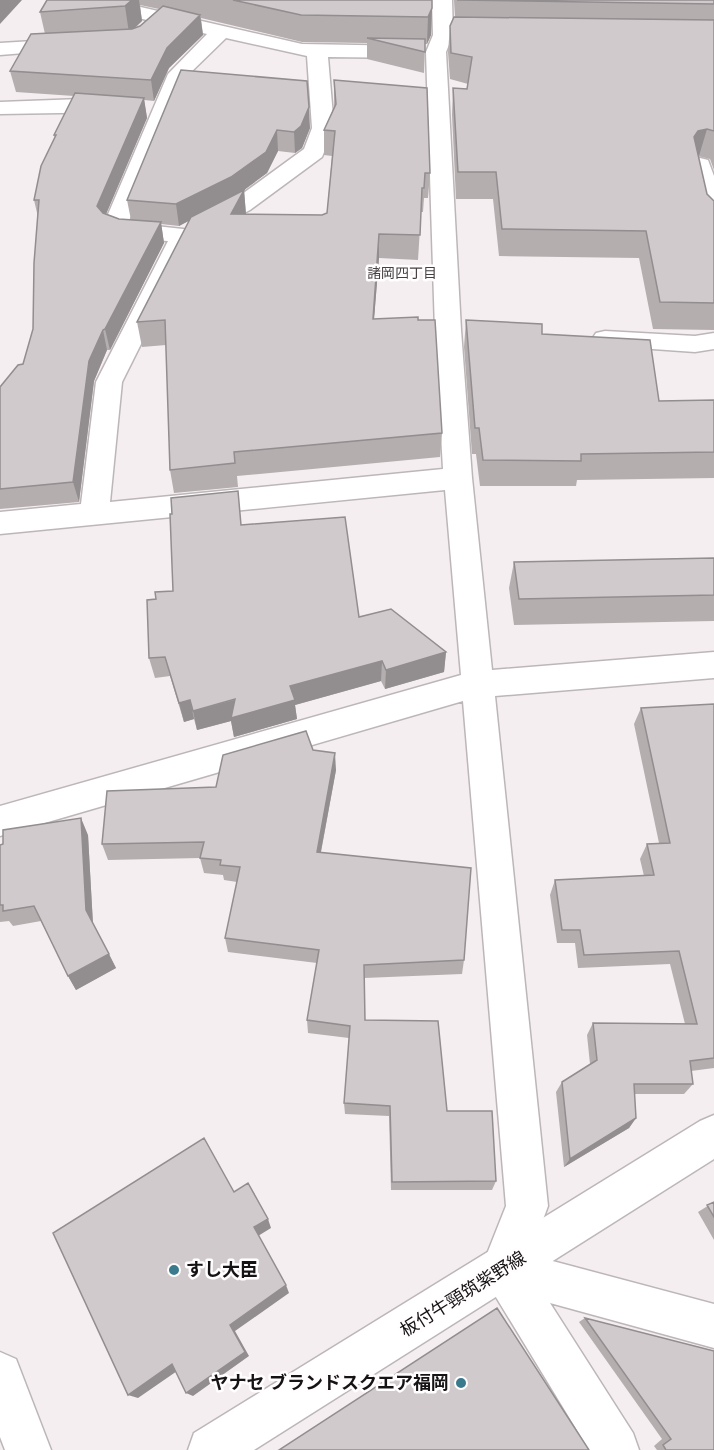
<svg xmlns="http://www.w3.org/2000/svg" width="714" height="1450" viewBox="0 0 714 1450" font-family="'Golos Text','Noto Sans JP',sans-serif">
  <rect width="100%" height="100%" fill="#f5eef0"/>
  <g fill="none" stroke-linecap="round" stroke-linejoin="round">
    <!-- minor casing -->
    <g stroke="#bdb6b8" stroke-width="3">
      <path id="minor" d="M75,0H110L302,44L411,46L418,48L421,52L418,56L411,58L328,57L334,128L322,157L250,210L214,229L206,231L198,229L194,224L198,219L234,200L304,149L312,128L307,56L226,38L187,76L128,223L183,229L191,231L195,236L122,382L110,502L443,469L435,330L426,52L433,35L432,0H452L453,35L446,52L461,330L472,478L492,670L714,652V678L495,696L548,1206L530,1255L714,1304V1348L550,1303L633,1433L639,1450H589L488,1284L481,1269L506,1206L463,701L0,836V806L461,675L445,490L0,534V512L81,504L96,382L168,241C150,239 114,242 103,226L168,74L207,34L78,4Z
        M67,39L74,41L77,45L74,49L0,55V43Z
        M81,99L121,102L124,107L121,112L0,114V102Z
        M700,158L708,160L714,176V228L706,226L702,221L689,165L692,160Z
        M605,331L695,336L714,333V349L695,352L596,345L592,339L596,333Z"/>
    </g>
    <!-- tertiary casing -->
    <g stroke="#bdb6b8" stroke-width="3">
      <path id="tertiary" d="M0,1352L16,1359L51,1450H5L0,1437Z"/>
    </g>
    <!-- secondary casing -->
    <g stroke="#bdb6b8" stroke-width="3">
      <path id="secondary" d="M714,1115V1159L254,1450H188L194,1433L700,1121Z"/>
    </g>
    <!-- minor -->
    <use href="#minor" fill="#fff" fill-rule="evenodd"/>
    <!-- tertiary -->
    <use href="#tertiary" fill="#fff" fill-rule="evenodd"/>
    <!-- secondary -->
    <use href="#secondary" fill="#fff" fill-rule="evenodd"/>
  </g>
  <!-- wall -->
  <path fill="#b4aeaf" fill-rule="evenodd" d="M47,0H432L431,35L427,44H425L424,73L367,59V43L302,42L201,18L203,35L169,68L154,101L144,100L147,118L106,214L119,219L131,220L127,200L181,70L310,128L302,148L295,153L278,151L267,173L244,190L246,214L322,215L327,213L332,156L324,155V130L334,107V80L430,173L428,198H424L423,212H421L418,260L379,258L374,319L442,433L440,457L237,476L238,487L174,493L170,470L166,345L142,347L137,322L190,220L179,226L161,224L164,243L110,350H107L94,381L79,502L0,509V387L23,364L33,329L38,217L34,200L55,138L54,135L74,96L16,92L10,71L45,34L40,12ZM140,5L159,9L140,26L135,28L142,21Z
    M454,0H714V170L710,159L698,156L707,194L714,201V330L653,329L639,258L499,256L493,199H456L452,115L453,88L467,89L468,84L450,79L448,52L450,26L455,17Z
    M466,320L542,334L659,401L714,400V478L577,480L576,486H480L476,454H472L464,347Z
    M714,558V621L514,625L509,588L514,562Z
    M173,591L359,617L446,652L444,672L385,689L381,681L295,705L297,719L234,737L231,721L197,730L194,719L184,722L170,676L155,678L149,658L156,599Z
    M714,704V1068L691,1071L693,1084L684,1094H634L636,1118L629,1128L564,1167L556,1092L562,1082L590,1064L587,1035L593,1023L685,1024L670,964L578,968L575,943H557L550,895L555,880L644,876L640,859L647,844L659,843L634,724L641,708Z
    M313,750L336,770L321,852L464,960L462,974L364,978L365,1020L447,1111L496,1181L492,1190H391L389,1116L345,1114L344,1103L349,1038L308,1033L307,1020L317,963L228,952L225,938L237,882L224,880L223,875L204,873L200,858L108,860L102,844L216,787Z
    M88,835L93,924L116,968L76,990L68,976L41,921L13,926L9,921L0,922V845Z
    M714,1202V1240L698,1212Z
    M585,1318L714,1450H657L654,1446L662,1439L579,1322Z"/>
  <!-- shaded-wall -->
  <path fill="#928d8f" d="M0,0H22L0,24Z
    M132,0H139L142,21L129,33L125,6Z
    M432,8L431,35L427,44L428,17Z
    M200,15L203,35L169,68L154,101L151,80L167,48Z
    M144,98L147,118L101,226L97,206Z
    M309,107L310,128L302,148L295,153L294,132Z
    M707,129L699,156L691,158L694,137L698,131Z
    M277,130L278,151L267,173L244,190L246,215L231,214L233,198L179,226L176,204Z
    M161,222L164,243L110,350L105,329Z
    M379,234V258L372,344L373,319Z
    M103,330L107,350L94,381L79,502L73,482L89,361Z
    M446,652L444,672L385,689L386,670Z
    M382,661L381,681L295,705L297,719L234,737L231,721L197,730L193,711Z
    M190,700L194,719L184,722L179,703Z
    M335,753L336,770L318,867L317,852Z
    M81,818L88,835L93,925L86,910Z
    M109,954L116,968L76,990L68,976Z
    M636,1118L629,1128L564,1167L570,1159Z
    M268,1219L271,1228L258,1236L254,1227Z
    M286,1285L289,1293L235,1331L249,1356L193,1396L186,1393L230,1325Z
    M172,1364L180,1369L138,1398L128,1395Z"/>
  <!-- building -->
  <path fill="#d1cacc" stroke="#928d8f" stroke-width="1.5" d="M47,0H132L125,6L40,12Z
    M233,0H432V8L428,17L301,15Z
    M457,0H714V4Z
    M163,6L200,15L167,48L151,80L10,71L31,34L132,29L140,26Z
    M454,17L714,20V131L707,129L698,131L694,137L707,194L714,201V303L660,302L646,231L502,229L496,172H458L453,88L467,89L472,57L451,53L450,26Z
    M367,38L425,39V52Z
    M181,70L307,81L309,107L301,126L294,132L277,130L266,152L231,177L176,204L127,200Z
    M334,80L427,88L430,173H425L424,188H422L420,235L379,234L373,319L418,317V320H435L442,433L234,452L235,463L170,470L165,320L137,322L191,217L244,190L231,214L322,215L327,213L335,131L324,130L336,104Z
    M75,93L144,98L97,206L103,213L119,219L161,222L105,329L103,330L89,361L73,482L0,489V387L18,365L23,364L33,329L34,263L39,200H34L41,166L56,135H54Z
    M466,320L542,324V334L650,340L659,401L714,400V452L581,454V461L483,460L479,428H475Z
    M238,491L241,525L345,517L359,617L391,609L446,652L386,670L382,661L290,686L295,700L231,718L235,699L193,711L190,700L179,703L165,657L149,658L147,600L156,599L155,592L173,591L170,514H172L171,498Z
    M714,558V595L519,599L514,562Z
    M714,704V1058L690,1061L693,1084H634L636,1118L570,1159L562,1082L597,1060L593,1023L697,1024L679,951L584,955L580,930H562L555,880L654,875L647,844L670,843L641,708Z
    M306,731L313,750L335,753L317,852L471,868L464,960L364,965L365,1020L438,1021L447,1111H492L496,1181L392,1182L390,1106L344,1103L350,1026L307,1020L319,950L225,938L240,867L220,865L221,860L200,858L204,842L102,844L107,791L216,787L223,755Z
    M81,818L86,910L109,954L68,976L34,906L3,911V905H0V845L3,844V830Z
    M204,1138L234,1192L248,1183L268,1219L254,1227L286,1285L230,1325L245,1352L186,1393L172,1364L128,1395L53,1233Z
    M714,1202V1217L707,1205Z
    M497,1308L589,1450H279Z
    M585,1318L714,1351V1450H666L663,1445L671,1439Z"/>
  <!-- markers -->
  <g fill="#397a8d" stroke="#fffdfe" stroke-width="2">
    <circle cx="174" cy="1270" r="6"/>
    <circle cx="461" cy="1383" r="6"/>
  </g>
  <g text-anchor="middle" stroke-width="5" stroke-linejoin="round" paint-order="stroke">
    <!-- far-neighbourhood labels -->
    <g font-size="14" fill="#464042" stroke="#fffdfe">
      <text x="402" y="278">諸岡四丁目</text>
    </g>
    <!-- near-poi labels -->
    <g font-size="18" font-weight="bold" fill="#161314" stroke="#fffdfe" text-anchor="start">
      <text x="186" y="1276">すし大臣</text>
      <text x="449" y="1389" text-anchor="end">ヤナセ ブランドスクエア福岡</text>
    </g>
    <!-- near-street labels -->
    <g font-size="18" fill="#161314" stroke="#fffdfe">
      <text transform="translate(463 1294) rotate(-32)" y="6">板付牛頸筑紫野線</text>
    </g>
  </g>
</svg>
